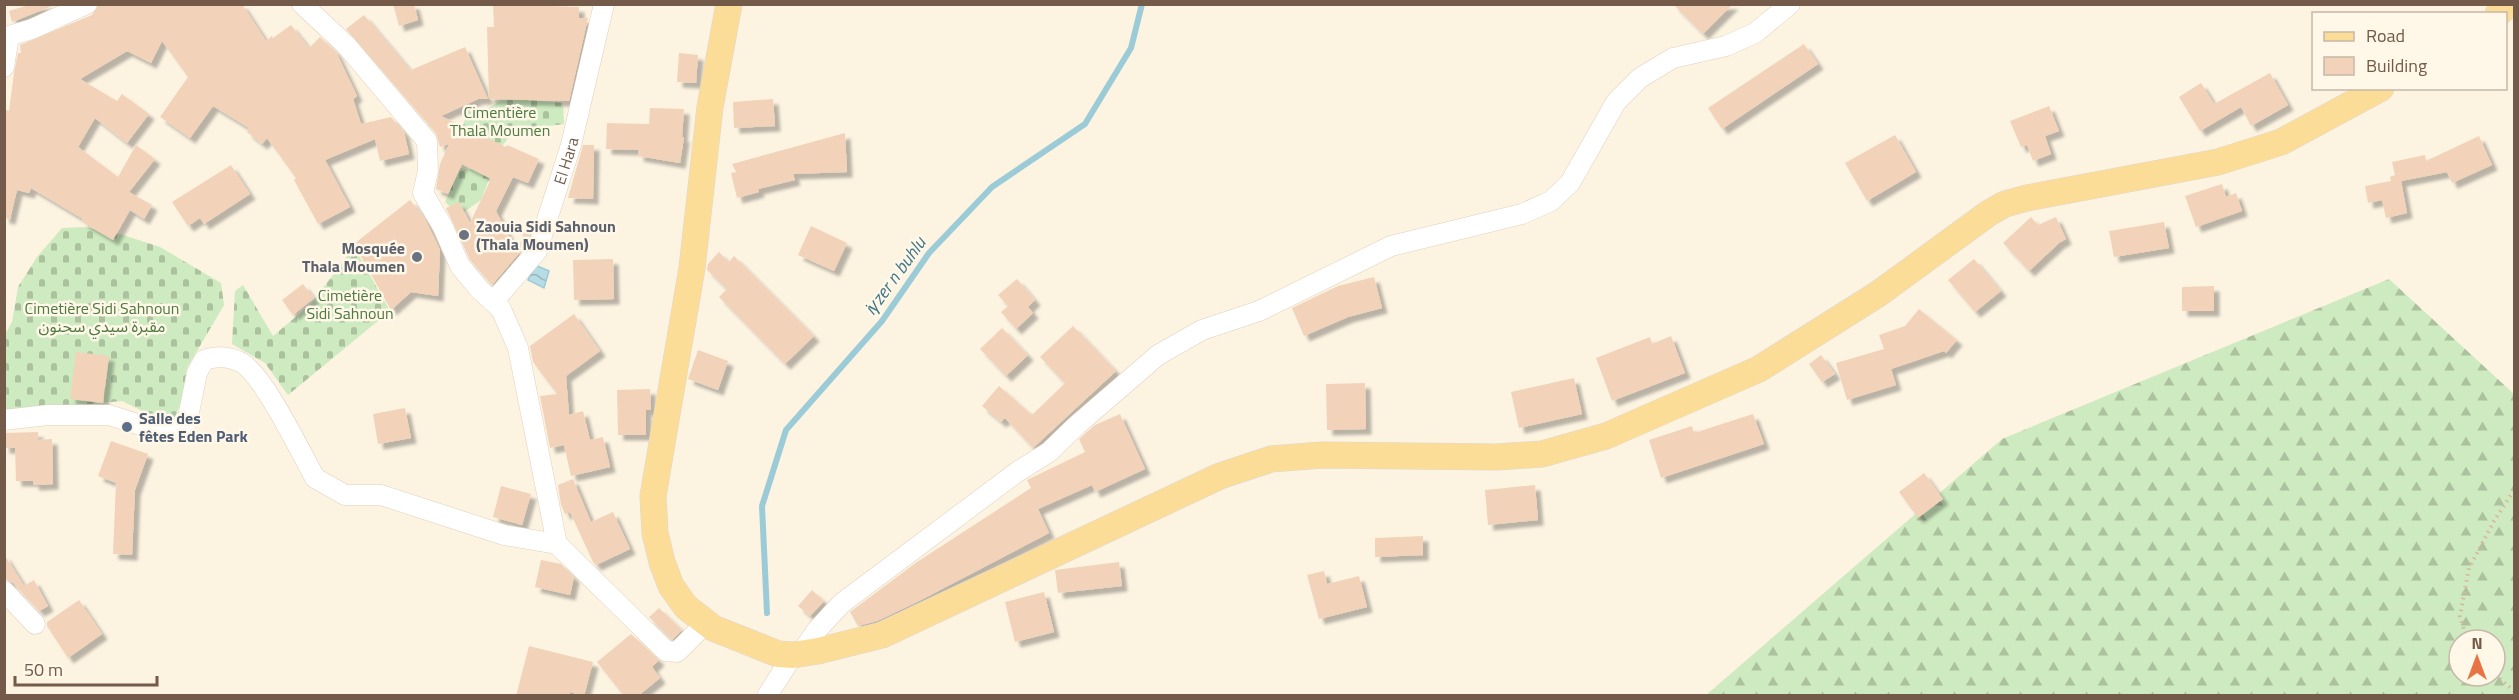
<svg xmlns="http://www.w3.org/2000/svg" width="2519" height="700" viewBox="0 0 2519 700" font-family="'Titillium Web','Noto Sans Arabic',sans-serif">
  <defs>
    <pattern id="forest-firs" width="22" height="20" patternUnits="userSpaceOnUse" patternTransform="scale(1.5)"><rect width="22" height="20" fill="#ceeac0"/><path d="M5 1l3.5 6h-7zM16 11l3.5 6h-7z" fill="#acc19e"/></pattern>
    <pattern id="cemetery-stones" width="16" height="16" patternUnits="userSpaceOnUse" patternTransform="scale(1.5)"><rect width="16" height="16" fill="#ceeac0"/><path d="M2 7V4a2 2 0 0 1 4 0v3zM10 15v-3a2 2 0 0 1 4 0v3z" fill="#acc19e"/></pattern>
    <pattern id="water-waves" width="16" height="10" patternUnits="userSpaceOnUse" patternTransform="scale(1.5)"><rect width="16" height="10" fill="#b6dce6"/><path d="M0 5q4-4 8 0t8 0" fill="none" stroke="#99b5bc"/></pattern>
    <filter id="shadow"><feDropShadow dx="5.5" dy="5.5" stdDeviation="1.5" flood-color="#0004"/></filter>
  </defs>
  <rect width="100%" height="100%" fill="#fcf3e1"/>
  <!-- forest -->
  <path fill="url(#forest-firs)" fill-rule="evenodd" d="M2389,279L2514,394V695L1705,696L2002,439ZM2459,640H2495V676H2459Z"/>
  <!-- cemetery -->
  <path fill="url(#cemetery-stones)" d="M520,99L563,103L564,124L515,130L502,146L481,200L464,212L455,211L445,202L460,168L470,170L486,135L463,126L467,112H483L501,100Z
    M84,227L120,234L160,247L221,283L224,305L187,368L182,401L175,417L159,419L122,401L5,412L4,336L12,322L18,287L37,257L62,228Z
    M354,247L390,311L288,395L265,363L232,344L235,291L243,285L273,336L311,304Z"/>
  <!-- water -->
  <path fill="url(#water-waves)" stroke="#9ccbd8" stroke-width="1.5" d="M535,265L549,271L544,288L528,280Z"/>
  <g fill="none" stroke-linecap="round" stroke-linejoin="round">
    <!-- stream -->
    <path stroke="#9ccbd8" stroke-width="6" d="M767,613L762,506L786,430L882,321L929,253L992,187L1085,124L1131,48L1142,4"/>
  </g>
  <!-- building -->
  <path fill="#f2d3b9" filter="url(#shadow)" d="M32,4H57L12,22L9,11Z
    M99,4H242L266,41L272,36L273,38L291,25L309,48L320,37L336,52L357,96L353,99L361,124L391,117L404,132L409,154L380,161L375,139L325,160L350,207L318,224L294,180L296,178L267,138L262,144L247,132L249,128L213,106L190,138L160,117L188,77L162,41L151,63L127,51L80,79L117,101L122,94L149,114L127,143L95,118L78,147L118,177L136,145L155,159L129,192L152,205L144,219L130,210L113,240L82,222L83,219L31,188L29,193L17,190L10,219L4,218V109L9,111L14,73L18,53H21L20,45L92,15Z
    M393,4H414L418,20L399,26Z
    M493,4L579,7V18H588L569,101L489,99L487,27H494Z
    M1673,4H1733L1703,34Z
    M364,15L412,72L411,70L465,47L488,99H478L441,116L506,147L507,145L539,159L528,183L513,177L496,211L517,252L528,220L534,222L526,245L492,285L470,260L446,208L459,202L470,223L491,179L462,164L448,194L436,189L440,164L449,144L440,147L436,133L346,29Z
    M1804,44L1818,64L1722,129L1708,108Z
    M679,53L698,55L696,83L677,82Z
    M2270,73L2288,105L2251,126L2241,107L2200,131L2179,97L2201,83L2214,104Z
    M773,99L775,126L734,128L733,102Z
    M2049,106L2059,131L2045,136L2051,154L2033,161L2027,145L2021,147L2010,121Z
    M650,108L684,109L682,137H684L680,163L638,156L639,150L606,149L607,123L649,124Z
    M845,133L847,172L793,174L795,180L758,189L759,192L737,198L731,173L736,172L732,164Z
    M1895,135L1916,172L1867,201L1845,163Z
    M2479,136L2492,165L2452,183L2447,172L2401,181L2407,213L2386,218L2382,200L2368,203L2365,186L2391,181L2390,177L2395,175L2392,162L2425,155L2426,161Z
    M583,145H594L593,199L568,198Z
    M231,165L250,194L204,224L200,218L188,226L172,202Z
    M2222,184L2226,197L2236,193L2242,211L2196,227L2185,196Z
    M410,200L425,219L440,250L438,296L411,292L391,310L354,244Z
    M2031,217L2038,225L2056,217L2066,239L2059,243L2029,271L2003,243Z
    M2164,222L2169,248L2114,257L2109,231Z
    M811,226L847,243L834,271L798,255Z
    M719,252L729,262L734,256L814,336L785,364L719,297L727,289L707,270L708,264Z
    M613,259L614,299L574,300L573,260Z
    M1974,259L2001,291L1975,312L1948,280Z
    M1374,277L1382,308L1348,317L1304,336L1292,308L1338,286Z
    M1017,279L1035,300L1028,307L1033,313L1016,329L1001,312L1008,306L998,295Z
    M303,284L314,298L293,315L282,300Z
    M2214,286V311H2182V287Z
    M1919,309L1957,340L1946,353L1944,351L1891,369L1896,385L1847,400L1836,363L1884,349L1879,335L1905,326Z
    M574,314L600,351L566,376L569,415L583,411L590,440L603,437L610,467L571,476L564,445L550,448L540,396L557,394L533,362L530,346Z
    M1073,326L1116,371L1033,448L1005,418L1001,422L982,406L999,386L1032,415L1065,383L1040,357Z
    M1002,328L1028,355L1006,376L980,349Z
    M1671,336L1685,373L1612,401L1596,358L1650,337L1652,344Z
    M698,350L728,361L718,390L688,379Z
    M76,352L109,356L103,403L70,399Z
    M1821,355L1835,374L1822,382L1809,364Z
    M1574,378L1582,414L1519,428L1511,392Z
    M1365,383L1366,429L1327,430L1326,384Z
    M650,389L651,410H646V435H618L617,390Z
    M405,408L411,438L378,444L373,414Z
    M1120,414L1145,469L1095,492L1092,485L1038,509L1049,533L919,601L877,621L858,626L850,612L917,562L1031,488L1027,480L1085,452L1079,439L1095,425Z
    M1753,414L1764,444L1661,478L1649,440L1692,426L1694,433Z
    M38,432V440L52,439L53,484L34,485L33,481H16L15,448H4V433Z
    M111,441L148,454L135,490L132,555L113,554L116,483L98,476Z
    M1924,473L1943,499L1918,518L1899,492Z
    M573,479L591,522L613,512L630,549L596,565L593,562L570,512L565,514L561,505L558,485Z
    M1535,485L1538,520L1488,525L1485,490Z
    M501,486L531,494L522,525L493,517Z
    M1423,536V555L1375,557V538Z
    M4,554L24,586L34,580L48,606L39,611L13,583L4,579Z
    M541,560L561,564L574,577L570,595L535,587Z
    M1119,562L1122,586L1058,593L1055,570Z
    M1324,571L1327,584L1359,576L1367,607L1319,619L1307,575Z
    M812,590L824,601L810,616L798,606Z
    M1044,592L1054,632L1015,642L1005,602Z
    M79,600L102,634L68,658L47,626V622Z
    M659,608L682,630L672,640L649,617Z
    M631,634L659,660L652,667L660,678L638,696H624L597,662Z
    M529,646L593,662L584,696L570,692L569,696H516Z"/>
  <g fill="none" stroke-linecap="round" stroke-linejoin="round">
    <!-- minor casing -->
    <g stroke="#e1d0bd" stroke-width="21">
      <g id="minor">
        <path d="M302,4L346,45L427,141L428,171L423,193L443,227L460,266L480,290L501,309L518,348L557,544"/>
        <path d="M4,67L9,36L32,29L87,4"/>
        <path id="s1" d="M493,302L537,251L571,145L604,4"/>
        <path d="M4,420L48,415H109L156,430L178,429L187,422L197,373L204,360C217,356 227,356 240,362C263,373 301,453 315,478L345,495H381L504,535L557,544L666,651L677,652L705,624"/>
        <path d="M4,591L35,624"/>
        <path d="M801,653L817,630L842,603L1017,472L1049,452L1077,425L1158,355L1202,330L1259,311L1391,246L1522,214L1551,201L1570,183L1616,102L1640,78L1673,58L1726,46L1755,33L1790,4"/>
        <path d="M767,696L793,655"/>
      </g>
    </g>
    <!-- major casing -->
    <g stroke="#ded7d3" stroke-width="27">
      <path id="major" d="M729,4L710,107L692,268L653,496L655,533L662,562L671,586L686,607L713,628L778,654L793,655L818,651L882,635L1220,476L1271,459L1322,455L1496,457L1542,454L1606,436L1759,369L1878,294L1989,213L2005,204L2027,198L2218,162L2281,142L2381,88
        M2498,14L2508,4"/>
    </g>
    <!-- path -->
    <path stroke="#d7b69c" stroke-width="4" stroke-dasharray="1.5 4.5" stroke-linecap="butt" d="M2467,640L2460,616L2469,568L2494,521L2514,490
      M2495,675L2514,691"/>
    <!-- minor -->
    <use href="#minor" stroke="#fff" stroke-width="20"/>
    <!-- major -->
    <use href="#major" stroke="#fcdd98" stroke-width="26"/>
  </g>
  <!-- markers -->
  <g fill="#6b7280" stroke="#fff7e8" stroke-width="2">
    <circle cx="464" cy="235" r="6"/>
    <circle cx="417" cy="257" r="6"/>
  </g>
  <circle fill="#5c6f8a" stroke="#fff7e8" stroke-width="2" cx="127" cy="427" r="6"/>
  <g text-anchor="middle" stroke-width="5" stroke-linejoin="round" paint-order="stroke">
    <!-- park labels -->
    <g font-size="16" fill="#4d7a40" stroke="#fff7e8">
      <text x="500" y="118">Cimentière<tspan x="500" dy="18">Thala Moumen</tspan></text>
      <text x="350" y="301">Cimetière<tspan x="350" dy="18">Sidi Sahnoun</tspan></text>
      <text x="102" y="314">Cimetière Sidi Sahnoun<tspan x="102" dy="18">مقبرة سيدي سحنون</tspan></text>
    </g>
    <!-- street labels -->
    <g font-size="16" fill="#745a48" stroke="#fff7e8">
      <text dy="6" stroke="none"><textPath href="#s1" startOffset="162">El Hara</textPath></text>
    </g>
    <!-- worship labels -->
    <g font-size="16" font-weight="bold" fill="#5b616d" stroke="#fff7e8" text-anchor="start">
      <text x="476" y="232">Zaouia Sidi Sahnoun<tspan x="476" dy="18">(Thala Moumen)</tspan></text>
      <text x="405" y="254" text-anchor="end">Mosquée<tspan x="405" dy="18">Thala Moumen</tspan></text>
    </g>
    <!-- service labels -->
    <g font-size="16" font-weight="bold" fill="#4e5e75" stroke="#fff7e8" text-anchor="start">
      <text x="139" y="424">Salle des<tspan x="139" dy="18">fêtes Eden Park</tspan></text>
    </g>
    <!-- water labels -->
    <g font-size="18" font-style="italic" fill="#417888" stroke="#fff7e8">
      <text transform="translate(895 276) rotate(-54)" y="6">iγzer n buhlu</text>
    </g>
  </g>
  <!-- border -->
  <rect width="2519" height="700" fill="none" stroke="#745a48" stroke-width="12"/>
  <!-- legend -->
  <rect x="2312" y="12" width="195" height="78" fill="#fff7e8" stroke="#c7b8a8" stroke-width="1.5"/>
  <rect x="2324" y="32" width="30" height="9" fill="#fcdd98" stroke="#c7b8a8" stroke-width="1.5"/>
  <text x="2366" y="42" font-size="18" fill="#745a48">Road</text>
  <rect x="2324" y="57" width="30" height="18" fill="#f2d3b9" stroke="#c7b8a8" stroke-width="1.5"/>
  <text x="2366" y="72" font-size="18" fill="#745a48">Building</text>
  <!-- north arrow -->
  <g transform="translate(2477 658)"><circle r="28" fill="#fff7e8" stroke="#c7b8a8" stroke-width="1.5"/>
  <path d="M0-4.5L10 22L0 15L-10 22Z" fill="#e87344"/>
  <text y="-9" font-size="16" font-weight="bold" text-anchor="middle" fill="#745a48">N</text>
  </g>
  <!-- scale -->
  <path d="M15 676v9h142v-9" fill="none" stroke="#745a48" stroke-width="3"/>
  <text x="24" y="676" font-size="18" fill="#745a48" stroke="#fff7e8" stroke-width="4.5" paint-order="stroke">50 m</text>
</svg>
